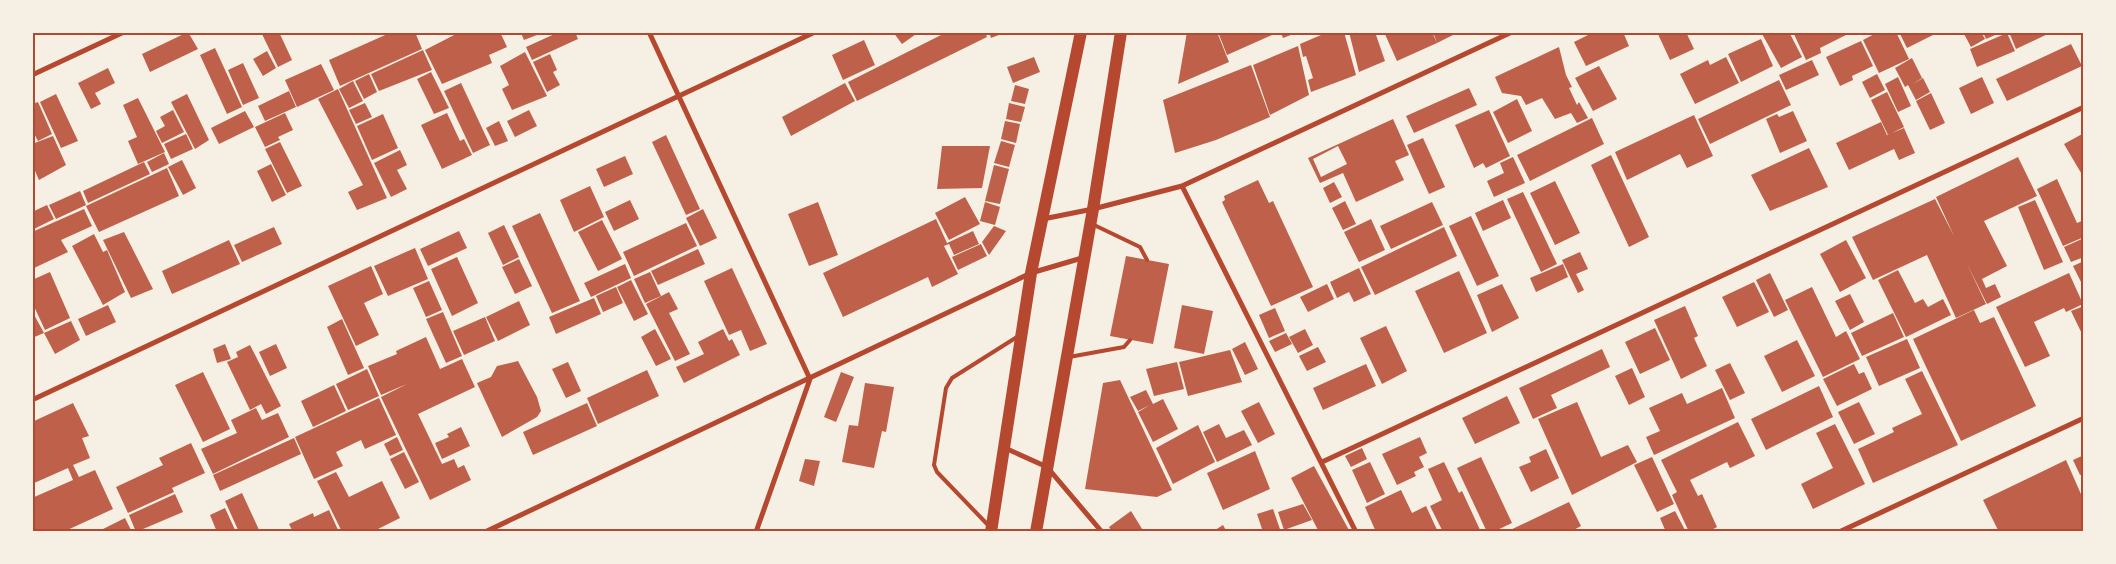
<svg xmlns="http://www.w3.org/2000/svg" width="2116" height="564" viewBox="0 0 2116 564" font-family="Figtree,sans-serif">
  <rect width="100%" height="100%" fill="#f6efe4"/>
  <!-- building -->
  <path fill="#bf614a" fill-rule="evenodd" d="M188,32L198,49L150,72L142,54Z
    M261,32H279L292,60L278,67Z
    M392,32H415L422,49L340,86L329,60Z
    M460,32H500L507,47L489,55L492,63L442,84L425,50Z
    M559,32H575L578,39L532,60L526,47Z
    M893,32H919L902,44Z
    M947,32H985L987,37L857,101L848,82Z
    M989,32H1004V33L991,38Z
    M1187,32H1217L1229,62L1178,84Z
    M1218,32H1279L1227,55Z
    M1328,32H1344L1356,75L1311,92L1308,80L1313,78L1306,56L1303,57L1300,44Z
    M1349,32H1375L1385,61L1359,72Z
    M1384,32H1432L1437,43L1397,61Z
    M1433,32H1459L1437,43Z
    M1594,32H1623L1629,46L1586,66L1574,42Z
    M1657,32H1686L1694,49L1670,60Z
    M1761,32H1789L1802,57L1781,68Z
    M1793,32H1852L1820,48L1821,53L1806,60Z
    M1878,32H1896L1909,59L1879,73L1863,40Z
    M1899,32H1939L1907,48Z
    M1963,32H1981L1985,39L1971,47Z
    M1983,32H2002L1986,39Z
    M2009,32H2052L2016,49Z
    M521,33H542L524,40Z
    M1281,33H1296L1283,38Z
    M2007,33L2015,51L1977,67L1970,49Z
    M1761,39L1773,66L1741,82L1728,54Z
    M864,40L875,65L843,80L832,55Z
    M1861,41L1873,66L1852,76L1853,80L1840,86L1826,57Z
    M2071,44L2082,66L2007,101L1996,79Z
    M1298,46L1309,95L1270,115L1253,65Z
    M1559,47L1566,75L1572,87L1569,88L1577,105L1579,102L1588,118L1577,123L1571,113L1555,119L1542,98L1526,105L1521,96L1502,93L1495,77Z
    M215,48L242,107L227,114L200,55Z
    M423,50L432,70L379,91L371,74Z
    M267,51L276,68L263,76L253,59Z
    M525,52L547,96L512,110L502,89L509,85L500,66Z
    M550,54L557,70L553,72L560,85L547,92L533,62Z
    M1034,57L1040,72L1013,83L1007,67Z
    M1726,57L1739,83L1695,104L1680,74L1708,60L1710,65Z
    M1912,58L1922,78L1913,84L1923,78L1930,92L1916,100L1908,85L1905,87L1895,68Z
    M1812,60L1819,75L1786,90L1779,75Z
    M243,63L259,98L243,105L228,70Z
    M321,64L334,90L297,107L285,80Z
    M1251,65L1270,117L1216,140L1175,153L1163,100Z
    M1599,66L1617,99L1593,111L1575,78Z
    M108,68L115,83L95,93L101,104L91,109L78,83Z
    M431,72L449,108L434,114L417,79Z
    M369,74L377,92L364,99L355,81Z
    M1877,74L1885,90L1870,98L1862,82Z
    M1898,77L1911,106L1898,112L1885,84Z
    M1982,77L1994,103L1971,114L1959,88Z
    M1779,80L1791,105L1710,144L1698,119Z
    M353,81L363,101L349,108L339,89Z
    M461,83L490,145L473,153L444,91Z
    M845,83L855,101L791,136L782,117Z
    M1015,85L1029,89L1025,104L1011,101Z
    M1469,88L1477,105L1414,133L1406,116Z
    M338,89L387,198L357,210L348,192L363,185L318,99Z
    M289,91L296,107L265,121L258,106Z
    M1887,92L1904,127L1888,135L1871,100Z
    M1931,93L1945,123L1930,130L1916,101Z
    M56,94L78,141L61,148L40,102Z
    M187,94L209,140L195,149L171,102Z
    M138,98L165,152L138,164L128,141L137,137L123,105Z
    M1517,99L1532,131L1508,143L1493,112Z
    M38,102L52,134L38,141L32,130V104Z
    M365,103L372,117L356,124L349,110Z
    M1009,103L1025,107L1021,122L1006,119Z
    M173,110L184,132L162,143L156,131L165,126L160,117Z
    M529,110L537,126L515,137L507,121Z
    M1489,110L1510,156L1486,168L1483,163L1474,168L1455,125Z
    M245,111L254,127L219,144L211,128Z
    M1793,111L1807,141L1780,153L1766,119L1777,114L1779,117Z
    M285,113L293,130L278,137L280,140L265,147L255,127Z
    M447,113L460,141L464,139L472,155L442,169L421,125Z
    M383,114L398,148L372,160L357,126Z
    M1694,115L1713,156L1687,168L1680,154L1627,180L1615,152Z
    M1592,118L1604,144L1530,181L1517,155Z
    M1393,119L1409,155L1395,161L1404,180L1356,202L1343,173L1320,183L1308,158ZM1338,146L1347,164L1321,177L1313,159Z
    M499,121L508,141L495,146L486,128Z
    M1005,121L1020,124L1016,143L1001,139Z
    M1881,122L1887,135L1885,136L1904,128L1915,153L1899,160L1894,149L1849,170L1836,143Z
    M2084,133V178L2064,144Z
    M186,134L193,149L171,159L164,144Z
    M666,135L700,209L686,215L652,142Z
    M53,136L66,165L39,180L32,164V144Z
    M1423,138L1445,187L1429,194L1407,145Z
    M1001,141L1015,145L1009,167L994,163Z
    M280,142L302,186L287,193L265,149Z
    M942,146H990L982,188L937,189Z
    M1809,148L1828,187L1770,211L1751,175Z
    M400,150L407,165L397,170L407,189L391,197L374,163Z
    M164,153L169,164L152,172L147,162Z
    M1611,155L1649,237L1629,247L1591,165Z
    M625,156L633,174L604,187L596,169Z
    M1513,157L1525,183L1494,197L1487,181L1504,173L1500,163Z
    M2018,157L2037,196L1984,221L2007,266L1982,279L1986,288L1995,284L2001,297L1987,304L1967,264L1986,304L1956,318L1927,255L1873,280L1852,237L1935,199L1954,236L1936,197Z
    M182,160L196,188L183,195L168,167Z
    M144,162L150,174L88,203L83,191Z
    M271,164L286,195L272,202L257,171Z
    M994,165L1009,169L1000,204L985,201Z
    M167,168L179,196L99,232L86,206Z
    M2057,179L2077,223L2084,220V237L2063,246L2037,189Z
    M1258,180L1269,203L1273,201L1313,287L1271,306L1222,202L1225,200L1224,196Z
    M1555,181L1580,233L1555,245L1530,193Z
    M1334,182L1342,197L1330,203L1323,188Z
    M590,186L604,217L574,232L560,200Z
    M80,191L86,205L56,219L49,205Z
    M1523,192L1557,264L1541,272L1507,199Z
    M965,197L980,224L949,240L935,213Z
    M630,200L639,219L614,231L605,212Z
    M1503,200L1511,218L1483,231L1475,213Z
    M2035,200L2063,262L2044,270L2018,207Z
    M1345,201L1356,224L1343,230L1332,208Z
    M818,202L838,255L809,266L788,214Z
    M985,202L1000,207L995,225L980,221Z
    M1432,202L1443,225L1391,249L1380,226Z
    M47,205L54,219L32,230V212Z
    M84,209L92,226L61,240L68,252L32,269V232Z
    M703,209L717,238L700,246L686,218Z
    M540,213L580,301L552,313L512,226Z
    M1471,216L1499,276L1477,286L1449,226Z
    M936,219L947,243L973,231L979,244L954,255L949,244L944,246L958,274L932,287L928,277L843,317L823,273Z
    M1371,219L1385,250L1359,262L1344,232Z
    M602,220L622,259L598,271L578,232Z
    M686,223L697,246L634,276L623,252Z
    M504,225L519,257L503,265L488,233Z
    M994,226L1006,231L989,255L982,242Z
    M274,227L282,244L242,262L234,245Z
    M1444,227L1457,256L1375,295L1361,267Z
    M459,231L467,248L428,266L420,249Z
    M124,232L153,289L131,298L103,240Z
    M94,234L103,252L107,250L125,292L103,305L72,246Z
    M2084,238V257L2071,262L2064,247Z
    M229,240L240,264L172,294L162,271Z
    M1846,240L1866,278L1840,292L1820,254Z
    M981,244L987,256L958,270L952,257Z
    M415,248L428,279L388,296L374,266Z
    M698,249L705,264L658,285L651,271Z
    M1580,252L1588,269L1576,274L1584,290L1578,293L1562,260Z
    M1126,256L1169,264L1153,344L1110,336Z
    M457,257L478,303L452,316L431,269Z
    M519,259L532,286L515,294L502,267Z
    M2084,261V288L2073,266Z
    M625,264L631,278L591,297L584,283Z
    M1563,264L1568,277L1536,292L1530,278Z
    M371,266L383,294L364,303L379,335L356,346L328,286Z
    M732,268L767,344L750,351L741,330L729,335L704,281Z
    M1359,268L1371,294L1354,302L1349,292L1337,298L1330,282Z
    M1898,270L1915,303L1923,299L1928,307L1943,299L1951,315L1906,337L1878,280Z
    M1459,271L1487,333L1444,353L1415,291Z
    M50,272L70,318L45,330L32,302V280Z
    M650,272L661,296L645,303L634,279Z
    M1770,273L1788,310L1774,317L1756,280Z
    M2069,273L2083,304L2066,312L2064,308L2034,322L2050,356L2025,367L1996,307Z
    M631,280L648,314L634,321L617,287Z
    M429,281L442,310L426,317L413,288Z
    M1754,282L1769,312L1737,327L1722,297Z
    M1327,284L1334,299L1308,312L1300,297Z
    M1502,284L1519,318L1492,332L1477,295Z
    M616,287L623,303L603,312L596,296Z
    M1812,287L1836,337L1846,331L1860,359L1823,377L1785,300Z
    M669,292L678,309L669,313L690,354L675,361L646,304Z
    M1850,294L1864,322L1850,330L1835,301Z
    M594,298L601,314L556,334L549,317Z
    M519,301L530,325L498,341L486,317Z
    M108,305L116,322L86,336L78,319Z
    M1182,305L1213,311L1204,354L1174,348Z
    M1685,306L1698,336L1694,338L1707,366L1681,379L1654,320Z
    M2084,306V338L2071,311Z
    M1275,308L1285,331L1269,338L1259,315Z
    M1974,310L1980,323L1994,317L2036,406L1961,441L1913,339Z
    M32,311L44,333L32,338Z
    M443,312L462,356L446,363L426,319Z
    M1893,313L1904,337L1862,356L1851,333Z
    M485,317L495,341L464,355L453,331Z
    M342,319L364,368L348,375L327,327Z
    M71,321L80,340L55,354L44,333Z
    M1386,326L1407,371L1382,384L1360,338Z
    M1655,328L1670,360L1640,374L1625,342Z
    M655,329L671,359L656,366L641,337Z
    M723,329L729,341L732,339L740,355L684,383L676,367L704,354L698,342Z
    M1305,329L1313,345L1298,353L1289,337Z
    M1286,333L1292,344L1275,352L1269,341Z
    M426,337L440,369L462,359L475,387L418,414L442,464L454,459L458,468L464,465L471,480L430,500L381,397L407,384L381,395L368,366L397,354L396,351Z
    M1907,339L1920,368L1879,386L1866,357Z
    M1797,340L1815,376L1782,392L1764,356Z
    M1245,342L1258,369L1245,375L1232,349Z
    M225,344L231,359L217,363L213,349Z
    M276,344L287,368L270,376L259,352Z
    M250,345L281,406L266,414L261,404L250,410L227,362L238,357L236,352Z
    M1318,347L1326,362L1307,371L1299,356Z
    M1602,349L1610,367L1551,395L1557,408L1533,419L1519,388Z
    M1230,350L1242,382L1188,396L1179,362Z
    M518,361L537,397L541,411L537,417L502,437L477,383L491,377L497,366Z
    M568,362L581,391L566,398L552,369Z
    M1177,362L1184,389L1154,396L1146,369Z
    M1730,363L1745,393L1730,400L1715,370Z
    M1366,364L1376,386L1323,410L1313,388Z
    M1854,364L1859,374L1864,372L1872,389L1837,406L1823,379Z
    M1632,368L1645,397L1629,405L1615,376Z
    M367,369L379,396L348,410L336,384Z
    M647,370L659,396L598,424L587,398Z
    M1922,371L1958,445L1873,483L1858,449L1894,432L1892,428L1922,414L1905,379Z
    M203,372L230,429L203,442L175,385Z
    M841,372L854,377L836,422L824,417Z
    M1120,380L1172,490L1157,497L1085,489L1103,383Z
    M865,383L894,387L886,432L882,431L874,468L842,462L849,425L858,426Z
    M334,385L346,411L313,427L301,401Z
    M1819,386L1833,417L1766,450L1751,419Z
    M1722,388L1735,418L1654,455L1646,437L1660,431L1649,408L1682,393L1687,404Z
    M1146,390L1153,404L1163,399L1178,429L1153,442L1138,412L1150,405L1138,411L1130,397Z
    M1507,396L1520,423L1475,444L1462,418Z
    M379,398L396,435L365,449L361,440L336,452L343,466L314,479L295,437Z
    M1259,402L1275,434L1258,443L1241,411Z
    M1577,402L1601,457L1628,445L1637,462L1572,495L1538,419Z
    M1859,402L1875,434L1854,444L1838,412Z
    M73,403L89,436L82,438L90,458L73,465L79,477L95,470L113,509L63,532H32V498L73,480L68,468L32,484V422Z
    M587,403L597,426L533,455L523,432Z
    M256,408L262,420L278,413L289,437L213,474L201,449L237,433L231,420Z
    M1738,422L1755,456L1730,468L1727,462L1690,480L1698,496L1702,494L1717,527L1708,532H1689L1672,495L1677,492L1661,460Z
    M1219,424L1226,438L1244,430L1252,445L1217,462L1203,432Z
    M1835,424L1865,484L1813,509L1801,484L1833,468L1816,433Z
    M1198,425L1215,462L1173,484L1156,448Z
    M461,427L470,446L442,459L435,443L449,437L447,434Z
    M397,437L403,450L390,456L384,444Z
    M1420,437L1427,453L1419,457L1424,467L1414,472L1416,476L1397,485L1382,454Z
    M294,438L301,454L220,491L213,475Z
    M191,443L205,473L172,488L174,492L128,513L116,487L163,465L159,458Z
    M1362,448L1367,459L1351,467L1345,456Z
    M1546,449L1559,478L1531,492L1519,467L1531,462L1529,457Z
    M1255,451L1270,489L1223,510L1207,473Z
    M404,452L419,482L405,489L390,459Z
    M2084,455V474L2080,475L2073,460Z
    M1481,457L1512,523L1493,532H1487L1457,468Z
    M1652,457L1674,504L1657,512L1634,465Z
    M805,459L820,461L814,486L799,481Z
    M2066,460L2084,501V532H1999L1983,500Z
    M1370,462L1385,494L1367,503L1352,470Z
    M1444,462L1459,493L1462,491L1481,532H1443L1430,506L1442,500L1428,469Z
    M1314,466L1350,532H1319L1291,478Z
    M336,472L349,497L382,481L400,518L372,532H342L317,481Z
    M1401,490L1412,513L1426,506L1438,532H1376L1365,507Z
    M242,493L260,532H239L225,501Z
    M175,494L183,512L136,532L129,515Z
    M1569,502L1581,526L1570,532H1506Z
    M1303,504L1312,520L1284,530L1278,512Z
    M225,508L236,532H217L210,515Z
    M1273,509L1281,532H1263L1257,514Z
    M329,510L339,532H293L289,524L313,513L314,517Z
    M1131,511L1144,532H1112L1109,527Z
    M1675,511L1686,532H1666L1660,518Z
    M125,518L132,532H97Z
    M1223,525L1227,532H1212Z"/>
  <g fill="none" stroke-linecap="round" stroke-linejoin="round">
    <!-- service -->
    <path stroke="#b5482f" stroke-width="4" d="M1092,224L1140,247L1147,260
      M1069,357L1124,347L1130,340
      M988,525L937,472L934,465L946,388L952,378L1017,337"/>
    <!-- minor -->
    <path stroke="#b5482f" stroke-width="5" d="M649,32L810,379L756,532
      M32,75L124,32
      M1182,186L1356,532
      M1043,219L1093,209L1182,186L1512,32
      M32,400L815,32
      M1005,448L1047,467L1102,532
      M1322,462L2084,107
      M485,532L1031,273L1082,258
      M1839,532L2084,418"/>
    <!-- primary -->
    <path stroke="#b5482f" stroke-width="12" d="M991,532L1031,273L1081,32
      M1036,532L1093,209L1121,32"/>
  </g>
  <!-- border -->
  <rect width="2116" height="564" fill="none" stroke="#f6efe4" stroke-width="68"/>
  <rect x="34" y="34" width="2048" height="496" fill="none" stroke="#b5482f" stroke-width="2"/>
</svg>
